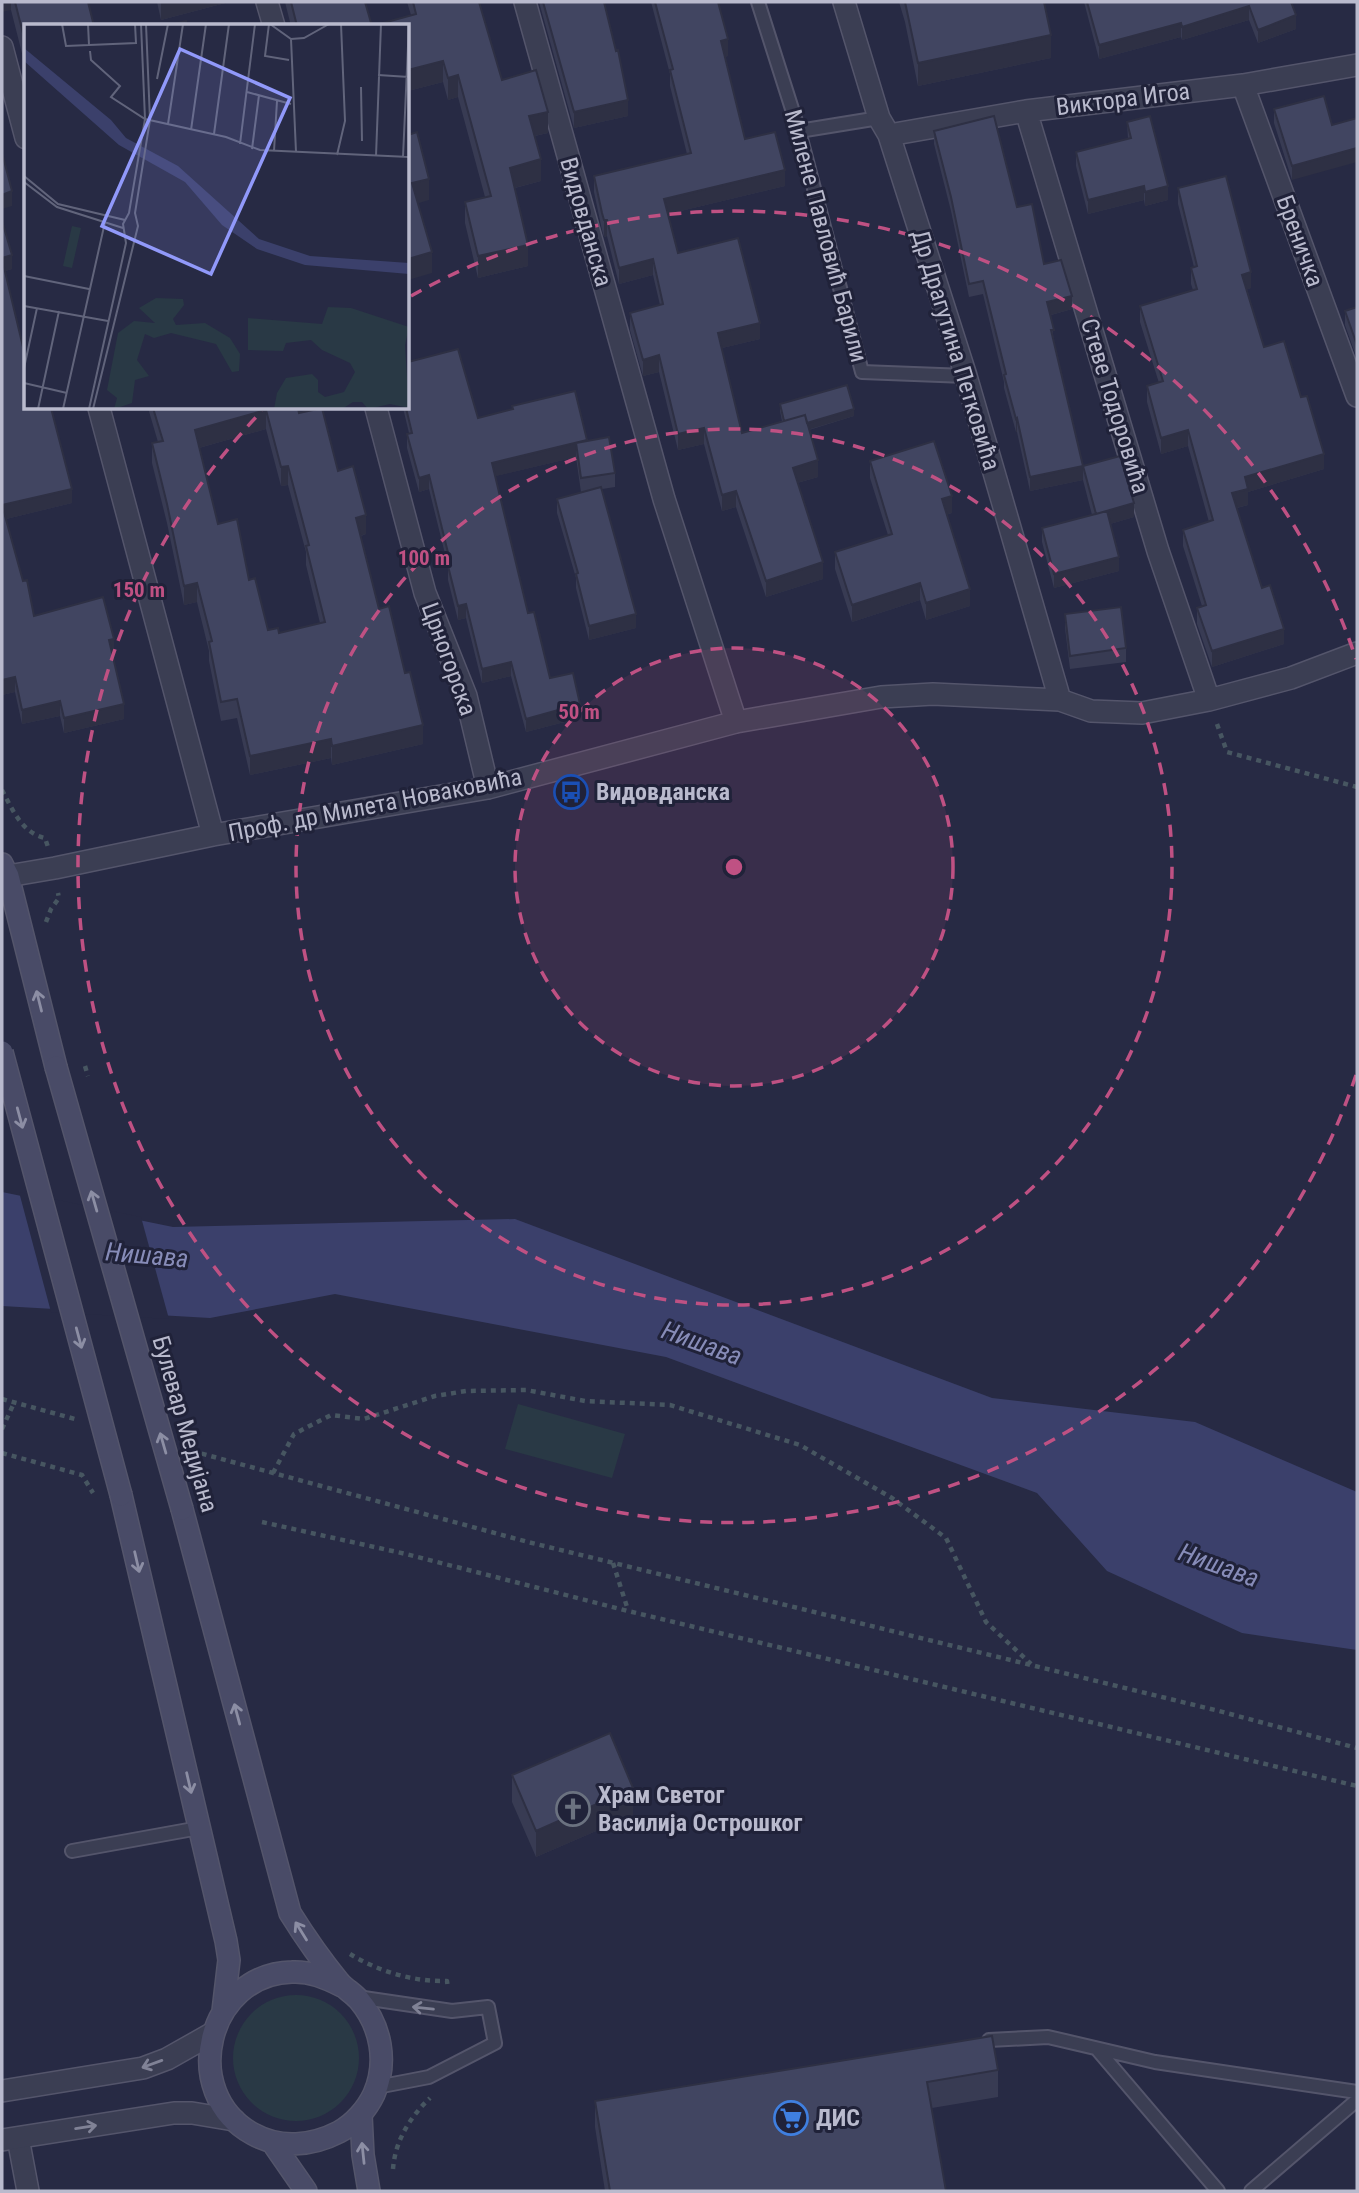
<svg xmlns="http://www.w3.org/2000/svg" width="1359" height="2193" viewBox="0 0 1359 2193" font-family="'Roboto Condensed',sans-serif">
  <rect width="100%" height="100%" fill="#272a44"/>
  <!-- green -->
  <path fill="#293945" d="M518,1404L625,1434L612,1478L505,1449Z
    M233 2058a63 63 0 1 1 126 0a63 63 0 1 1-126 0Z"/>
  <!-- water -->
  <path fill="#3b406b" d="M2,1192L173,1227L515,1219L992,1398L1195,1422L1357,1492V1650L1242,1633L1107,1571L1037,1493L666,1357L335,1294L210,1318L2,1306Z"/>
  <!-- pier -->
  <path fill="#272a44" d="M19,1192L141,1217L169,1319L51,1312Z"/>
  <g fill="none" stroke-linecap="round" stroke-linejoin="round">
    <!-- service casing -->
    <g stroke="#54556b" stroke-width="16">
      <path id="service" d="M758,2L799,131L862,372L966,376
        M799,131L879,118
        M72,1851L199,1828
        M357,1997L452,2011L488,2007L495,2043L429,2077L377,2087
        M989,2040L1048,2037L1155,2062L1357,2092
        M1097,2049L1218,2191
        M1251,2191L1357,2100"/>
    </g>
    <!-- minor casing -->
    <g stroke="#54556b" stroke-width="24">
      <path id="minor" d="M267,2L274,26
        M525,2L664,499L736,722
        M844,2L879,118L889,135L966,376L1060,700
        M2,47L26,138
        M1243,85L1357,396
        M1026,111L1158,551L1209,700
        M889,135L1026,111L1243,85L1357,65
        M99,408L213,835
        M376,408L425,593L466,696L488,788
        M2,877L55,868L213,835L488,788L736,722L881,697L933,694L1060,700L1091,711L1142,713L1209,700L1291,678L1357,653
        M18,2138L28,2191"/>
    </g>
    <!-- tertiary casing -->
    <g stroke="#54556b" stroke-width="24">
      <path id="tertiary" d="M2,2091L143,2068L167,2059L213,2033
        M2,2140L174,2113H192L234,2120"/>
    </g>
    <!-- secondary casing -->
    <g stroke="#54556b" stroke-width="24">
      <path id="secondary" d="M2,864L8,876L56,1067
        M121,1495L226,1941L229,1960L223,2011
        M182,1509L290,1913C305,1937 321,1960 339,1982C345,1989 353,1993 359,2000C381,2026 388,2062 374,2094C367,2109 354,2124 339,2132C312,2146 280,2149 253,2134C178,2093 207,1974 292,1972C310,1971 326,1978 342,1986
        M361,2115L363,2155L369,2191
        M272,2142L306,2191"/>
    </g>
    <!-- path -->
    <path stroke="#475661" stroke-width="4.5" stroke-dasharray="5 5" stroke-linecap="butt" d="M1217,724L1227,752L1357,787
      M2,790C12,809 22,833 45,838L48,847
      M46,922L51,909L59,898L58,893
      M85,1066L88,1076
      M2,1399L75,1419
      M2,1429L14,1403
      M192,1451L528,1542L1219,1711L1357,1748
      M2,1453L82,1475L93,1493
      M273,1473L294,1434L331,1415L364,1419L435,1396L466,1391L526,1390L585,1401L670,1405L800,1445L892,1498L946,1538L986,1622L1031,1664
      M262,1522L406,1554L628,1611L1357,1786
      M613,1563L628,1610
      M350,1954C378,1971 413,1982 447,1981L448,1989
      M393,2169C395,2141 410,2117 430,2098"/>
    <!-- service -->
    <use href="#service" stroke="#3b3e53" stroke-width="12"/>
    <!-- minor -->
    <use href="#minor" stroke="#3b3e53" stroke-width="21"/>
    <!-- tertiary -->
    <use href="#tertiary" stroke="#3b3e53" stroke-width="21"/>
    <!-- secondary -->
    <use href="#secondary" stroke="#494b67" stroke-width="21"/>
    <!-- secondary-bridge casing -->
    <g stroke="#54556b" stroke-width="24" stroke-linecap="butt">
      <path id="secondary-bridge" d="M2,1052L121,1495
        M56,1067L182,1509"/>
    </g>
    <!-- secondary-bridge -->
    <use href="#secondary-bridge" stroke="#494b67" stroke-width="21"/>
  </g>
  <!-- wall -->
  <path fill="#383b53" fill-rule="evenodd" d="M2,2H88L26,26V69L11,10Z
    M157,2H229L161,20Z
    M285,2H365L372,26L411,15L407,2H479L502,80L548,133L535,136L541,181L515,188L528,266L478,278L465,223V202L485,197L458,97L448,100L443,82L408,91V26H291Z
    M539,2H604L628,116L574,128Z
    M651,2H718L728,56L724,57L745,139L785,186L668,214L678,253L760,339L722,348L742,433L782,421L780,411V404L854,416L809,430L818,477L797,483L823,579L766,597L736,507L722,511L704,444L678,450L659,372L643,376L630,330V313L660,305L653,275L619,284L607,236L604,237L602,230L594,192V176L687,154L670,86V74Z
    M899,2H1044L1051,58L918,86L905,22Z
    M1084,2H1291L1296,29L1258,43L1249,20L1182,40L1181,37L1099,59Z
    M1274,109L1332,125L1292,180L1274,123Z
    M1127,122L1168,200L1145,206L1144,200L1088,214L1076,166V152L1128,139Z
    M934,131L1017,207L1044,264L1072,309L1051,315L1054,343L1083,466L1134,517L1110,524L1119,571L1054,588L1042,542V528L1092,515L1083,480L1030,491L1017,432H1016L1004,388V382L983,294L969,297L951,211L934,144Z
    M1178,188L1251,288L1247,289L1264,347L1324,469L1248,492V505L1237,508L1262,588L1284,644L1212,667L1197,624V608L1202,606L1183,546V530L1209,522L1188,446L1161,454L1147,402V386L1159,383L1140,322V306L1193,290L1191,284V268L1194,267L1178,204Z
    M2,221L12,269L5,271L24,351L72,503L6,519L23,581L34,616L114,653H112L124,719L64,733L60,716L22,724L15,692L2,695Z
    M1357,307V359L1345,325V311Z
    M512,406L587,440L615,473V487L602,489L636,628L589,640L576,588V578L557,513V499L581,492L576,457L495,476L528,613L550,678L580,718L526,732L511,676L482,683L466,618L458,620L448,580V566L429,489L419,492L407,448V434L409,433L403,408L478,418L512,409Z
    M148,408H298L299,413L338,471L366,534L361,536L379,609L423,744L332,765L331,758L250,775L237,718L221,721L209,661V651L197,602L184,605L167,523L152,463V443L158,442ZM266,429L281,486L288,485L306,552V565L320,623L279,633L268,630L249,580L218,524L199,448Z
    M870,461L952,513L946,515L970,606L926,620L920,600L852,622L835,569V552L888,535L870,478Z
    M1065,614L1126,648V662L1070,669L1065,628Z
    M512,1775L633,1815L536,1857L512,1802Z
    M998,2070V2097L932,2108L946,2191H605L595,2127V2101Z"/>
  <!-- shaded-wall -->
  <path fill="#2e3044" d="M2,2H11V10L2,12Z
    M161,2H229L161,20Z
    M1249,6V20L1182,40V27Z
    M1296,15V29L1258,43V30Z
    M1181,23V37L1099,59V45Z
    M1051,35V58L918,86V63Z
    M728,39V56L721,58V41Z
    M443,61V82L408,91V70Z
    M458,75V97L448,100V78Z
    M628,100V116L574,128V112Z
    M548,112V133L529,137V116Z
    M1357,148V162L1292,180V166Z
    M541,159V181L510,189V168Z
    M785,170V186L664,215V199Z
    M429,179V200L412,205V183Z
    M1144,186V200L1088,214V200Z
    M1168,186V200L1145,206V192Z
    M12,191V206L2,209V195Z
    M604,220H607V236L604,237Z
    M528,245V266L478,278V256Z
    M432,252V273L408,280V259Z
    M12,255V269L2,272V258Z
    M653,259V275L619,284V268Z
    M1251,272V288L1242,291V275Z
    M1072,296V309L1047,316V302Z
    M760,323V339L718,349V333Z
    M659,355V372L643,376V360Z
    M854,409V416L787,436V429Z
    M266,410V429L195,449V430Z
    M1017,418V432H1016V419Z
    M704,428V444L678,450V434Z
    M1188,430V446L1161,454V438Z
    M576,443V457L492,477V463Z
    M1324,454V469L1248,492V505L1232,509V493L1245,477Z
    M818,460V477L793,484V468Z
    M288,466V485L281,486V467Z
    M1083,466V480L1030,491V477Z
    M429,475V489L419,492V478Z
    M72,489V503L2,520V505Z
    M736,491V507L722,511V495Z
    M952,496V513L942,516V499Z
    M1134,503V517L1096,528V514Z
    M366,515V534L356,537V518Z
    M1119,557V571L1054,588V574Z
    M823,562V579L766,597V581Z
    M197,583V602L184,605V586Z
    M920,583V600L852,622V605Z
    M970,589V606L926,620V603Z
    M466,604V618L458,620V606Z
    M636,614V628L589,640V626Z
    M1284,629V644L1212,667V651Z
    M114,639V653L109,654V640Z
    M511,662V676L482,683V669Z
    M15,677V692L2,695V680Z
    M60,701V716L22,724V710Z
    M124,704V719L64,733V718Z
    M580,704V718L526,732V719Z
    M423,725V744L332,765V746Z
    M331,739V758L250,775V756Z
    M633,1788V1815L536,1857V1831Z"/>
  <!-- building -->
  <path fill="#414561" stroke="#2e3044" stroke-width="2" fill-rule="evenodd" d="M15,2H88L94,26H26V45Z
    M291,2H365L372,26L416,14L413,2H479L502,80L536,70L548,112L529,116L541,159L510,168L528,245L478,256L465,202L491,196L458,75L448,78L443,61L408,70V26H297Z
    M543,2H604L616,51L618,50L628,100L574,112Z
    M655,2H718L728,39L721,41L745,139L775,132L785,170L664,199L678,253L738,238L760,323L718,333L742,433L805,415L818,460L793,468L823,562L766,581L736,491L722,495L704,428L678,434L659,355L643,360L630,313L663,304L653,259L619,268L607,220H604L602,213L594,176L691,153L670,70L673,69Z
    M905,2H1044L1051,35L918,63Z
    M1087,2H1291L1296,15L1258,30L1249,6L1182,27L1181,23L1099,45Z
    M186,21L187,26H167Z
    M1324,96L1332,125L1357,118V148L1292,166L1274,109Z
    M994,116L1017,207L1032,204L1044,264L1061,260L1072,296L1047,302L1054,330H1051L1083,466L1030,477L1017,418L1016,419L1004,375L1006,374L983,281L969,284L951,197L934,131Z
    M1150,116L1168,186L1145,192L1144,186L1088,200L1076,152L1131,138L1127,122Z
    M417,132L429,179L412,183L432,252L408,259V135Z
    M2,153L12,191L2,195Z
    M1226,176L1251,272L1242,275L1264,347L1284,341L1301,397L1307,396L1324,454L1245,477L1248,489L1232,493L1262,588L1270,585L1284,629L1212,651L1197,608L1206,605L1183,530L1213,520L1188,430L1161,438L1147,386L1163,381L1140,306L1197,289L1191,268L1197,266L1178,188Z
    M2,221L12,255L2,258Z
    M2,259L24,351L26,350V408H51L72,489L2,505L23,581L27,580L34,616L103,597L114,639L109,640L124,704L64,718L60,701L22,710L15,677L2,680Z
    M1357,307V345L1345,311Z
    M458,349L478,418L513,409L512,406L575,391L587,440L492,463L528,613L534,612L550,678L573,673L580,704L526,719L511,662L482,669L466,604L458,606L448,566L451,565L429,475L419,478L407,434L412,433L406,408H408V362Z
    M847,385L854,409L807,423L805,415L784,421L780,404Z
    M153,408H298L299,413L322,408L338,471L353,466L366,515L356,518L379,609L389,606L405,673L410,672L423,725L332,746L331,739L250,756L237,699L221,702L209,642L212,641L197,583L184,586L167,504L152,443L163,441ZM266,410L281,467L288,466L309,545L306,546L325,622L279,633L278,628L268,630L255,578L249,580L237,519L218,524L195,430Z
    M609,437L615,473L581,478L576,443Z
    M934,441L952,496L942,499L970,589L926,603L920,583L852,605L835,552L892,534L870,461Z
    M1120,456L1134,503L1096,514L1083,466Z
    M601,487L636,614L589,626L576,574L578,573L557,499Z
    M1107,511L1119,557L1054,574L1042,528Z
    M1121,607L1126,648L1070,656L1065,614Z
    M610,1733L633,1788L536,1831L512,1775Z
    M992,2036L998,2070L927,2082L946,2191H610L595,2101Z"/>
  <!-- one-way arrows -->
  <defs><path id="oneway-shaft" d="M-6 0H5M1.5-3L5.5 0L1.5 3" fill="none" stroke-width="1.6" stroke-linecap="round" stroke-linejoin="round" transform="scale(1.75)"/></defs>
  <g stroke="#8c8ea4">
    <use href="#oneway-shaft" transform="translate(39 1001) rotate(-104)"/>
    <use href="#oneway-shaft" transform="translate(20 1118) rotate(75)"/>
    <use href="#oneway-shaft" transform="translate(94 1201) rotate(-106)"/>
    <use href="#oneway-shaft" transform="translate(79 1338) rotate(75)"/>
    <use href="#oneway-shaft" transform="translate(163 1443) rotate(-106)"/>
    <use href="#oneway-shaft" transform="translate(137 1562) rotate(77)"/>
    <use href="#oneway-shaft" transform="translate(237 1714) rotate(-105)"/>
    <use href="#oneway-shaft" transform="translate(189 1783) rotate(77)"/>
    <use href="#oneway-shaft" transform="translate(301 1931) rotate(-122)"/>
    <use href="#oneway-shaft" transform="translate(363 2153) rotate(-96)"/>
  </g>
  <g stroke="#808296">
    <use href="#oneway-shaft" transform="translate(423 2008) rotate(-174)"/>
    <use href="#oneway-shaft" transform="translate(152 2064) rotate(160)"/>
    <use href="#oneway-shaft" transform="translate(86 2127) rotate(-9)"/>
  </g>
  <!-- distance rings -->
  <circle cx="734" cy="867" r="219" fill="#bf5183" fill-opacity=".12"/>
  <g fill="none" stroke="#bf5183" stroke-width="3.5" stroke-dasharray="12 9">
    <circle cx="734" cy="867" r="219"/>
    <circle cx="734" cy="867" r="438"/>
    <path d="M1356 1075A656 656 0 1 1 262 411M411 296A656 656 0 0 1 1356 659"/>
  </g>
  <!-- icons -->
  <defs>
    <g id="bus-ring" transform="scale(1.75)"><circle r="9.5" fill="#202239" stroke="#1a4fb4" stroke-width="1.5"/><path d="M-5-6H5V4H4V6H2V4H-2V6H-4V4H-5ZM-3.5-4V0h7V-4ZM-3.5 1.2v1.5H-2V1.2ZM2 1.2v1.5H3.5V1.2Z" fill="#1a4fb4"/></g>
    <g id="church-ring" transform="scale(1.75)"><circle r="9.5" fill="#202239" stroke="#6b7280" stroke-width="1.5"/><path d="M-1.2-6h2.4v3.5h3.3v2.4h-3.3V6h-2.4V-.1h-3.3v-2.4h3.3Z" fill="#6b7280"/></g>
    <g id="supermarket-ring" transform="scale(1.75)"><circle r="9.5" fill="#202239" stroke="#3f7fe0" stroke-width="1.5"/><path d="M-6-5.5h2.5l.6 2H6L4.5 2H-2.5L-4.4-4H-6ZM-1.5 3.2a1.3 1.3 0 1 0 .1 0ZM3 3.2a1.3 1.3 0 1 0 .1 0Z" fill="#3f7fe0"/></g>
  </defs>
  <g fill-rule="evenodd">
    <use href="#bus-ring" x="571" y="792"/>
    <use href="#church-ring" x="573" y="1809"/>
    <use href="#supermarket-ring" x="791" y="2118"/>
  </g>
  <g text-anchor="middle" stroke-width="6" stroke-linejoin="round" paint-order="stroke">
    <!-- street labels -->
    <g font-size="24" fill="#b9bacd" stroke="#202239">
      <text transform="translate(1123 99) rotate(-7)" y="8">Виктора Игоа</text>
      <text transform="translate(586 222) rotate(74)" y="8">Видовданска</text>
      <text transform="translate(826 236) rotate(75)" y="8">Милене Павловић Барили</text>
      <text transform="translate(1300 241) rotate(70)" y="8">Бреничка</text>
      <text transform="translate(956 350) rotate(73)" y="8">Др Драгутина Петковића</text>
      <text transform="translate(1115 406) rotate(73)" y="8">Стеве Тодоровића</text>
      <text transform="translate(449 659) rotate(70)" y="8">Црногорска</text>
      <text transform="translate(375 805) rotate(-11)" y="8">Проф. др Милета Новаковића</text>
      <text transform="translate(185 1424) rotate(74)" y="8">Булевар Медијана</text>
    </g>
    <!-- poi labels -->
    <g font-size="24" font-weight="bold" fill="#b9bacd" stroke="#202239" text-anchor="start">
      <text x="596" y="800">Видовданска</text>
      <text x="598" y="1803">Храм Светог<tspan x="598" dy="28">Василија Острошког</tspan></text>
      <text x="816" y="2126">ДИС</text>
    </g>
    <!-- water labels -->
    <g font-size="26" font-style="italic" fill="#878cb8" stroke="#202239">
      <text transform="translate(147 1255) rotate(5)" y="9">Нишава</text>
      <text transform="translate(702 1343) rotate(20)" y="9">Нишава</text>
      <text transform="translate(1219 1565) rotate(20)" y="9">Нишава</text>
    </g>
  </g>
  <!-- overview -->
  <g transform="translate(24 24)">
    <rect width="385" height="385" fill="#272a44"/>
    <path d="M48,202L57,204L48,244L39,242ZM132,274L159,275L160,281L149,295L152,301L181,299L206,314L216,330L215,347L208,348L192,320L147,309L130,314L121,310L113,336L125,352L111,356L108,379L90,385L93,374L83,366L94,309L110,297L131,299L115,284ZM304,283L327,284L385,303L381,321L385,384L366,380L344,385L338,378H329L318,385H250L253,369L262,354L288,350L294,356V368L301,373L320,368L331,348L326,339L298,326L287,316L262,319L259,327L224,326V294L298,300Z" fill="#293945"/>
    <path d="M0,24L87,96L102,114L154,142L235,215L286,232L385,239V250L281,241L233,225L198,201L161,158L95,121L0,37Z" fill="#3b406b"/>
    <path fill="none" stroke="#61647b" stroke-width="2" d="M38,0L42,22L112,19L111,0M64,0L65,21M245,0L241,32L265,36M246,0L267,15L280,14L305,0M267,15L272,128M66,27L67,36L96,62L87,73L121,95L202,113L236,126L385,133M354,51L385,53M133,55L144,0M337,63L338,117M223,68L267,80M144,100L159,0M167,106L182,0M190,110L205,0M216,120L231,0M228,125L235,71M250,127L253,77M313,131L321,97L317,0M352,132L357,0M379,133L385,0M0,152L34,180L101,196M0,158L33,183L99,204M0,252L65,265M0,282L84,297M0,344L13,284M0,359L43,369M14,385L35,287M39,385L81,198M65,385L102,219L99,200L105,189L121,95L117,0M69,385L114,202L111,189L126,96L122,0"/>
    <path fill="#9199fa" fill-opacity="0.15" stroke="#9199fa" stroke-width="3.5" d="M156,25L266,74L187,250L78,202Z"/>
    <rect width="385" height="385" fill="none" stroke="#b9bacd" stroke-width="3.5"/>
  </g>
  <circle cx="734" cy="867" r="10" fill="#bf5183" stroke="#202239" stroke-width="3.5"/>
  <g font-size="21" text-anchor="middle" font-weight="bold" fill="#bf5183" stroke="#202239" stroke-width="6" stroke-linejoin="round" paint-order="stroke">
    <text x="424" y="565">100 m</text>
    <text x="139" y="597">150 m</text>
    <text x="579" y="719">50 m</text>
  </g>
  <!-- border -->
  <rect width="1359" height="2193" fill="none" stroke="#b9bacd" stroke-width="7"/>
</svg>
